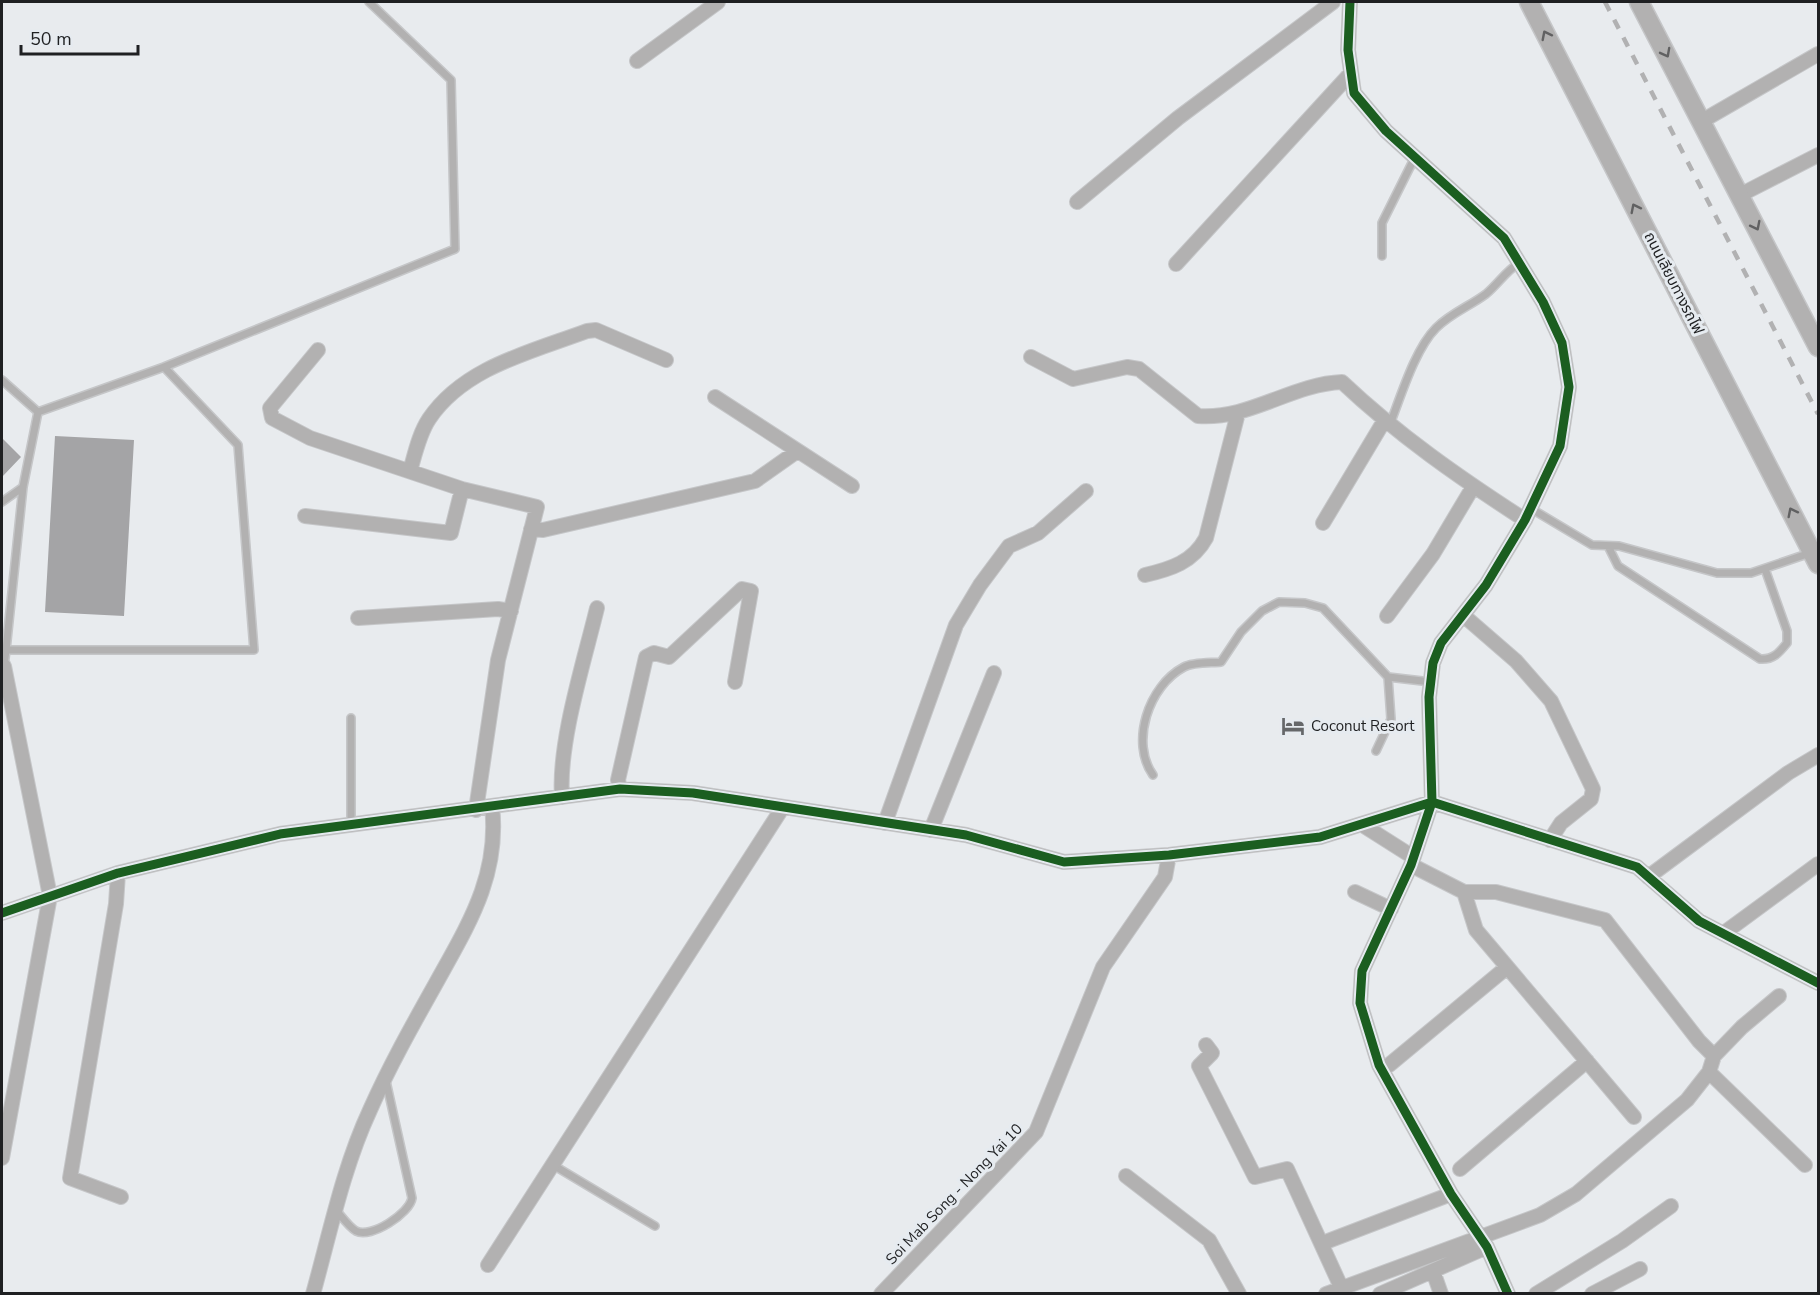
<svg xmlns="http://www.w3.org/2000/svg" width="1820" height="1295" viewBox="0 0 1820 1295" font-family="'Nunito Sans','Noto Sans Thai',sans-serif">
  <rect width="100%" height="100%" fill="#e8ebee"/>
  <!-- building -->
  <path fill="#a4a4a6" d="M55,436L134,440L124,616L45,612Z
    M2,438L21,457L2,477Z"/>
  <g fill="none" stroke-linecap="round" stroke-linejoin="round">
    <!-- service casing -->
    <g stroke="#c5c6c8" stroke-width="10">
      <path id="service" d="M1382,256V223L1415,157
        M2,380L38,412L164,367L455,249L451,80L369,2
        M1390,424C1401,396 1415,349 1436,328C1451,313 1470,306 1486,294C1498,284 1506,271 1519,263
        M2,502L23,487
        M1530,508L1592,545L1619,546L1717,573H1751L1810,553
        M1608,546L1618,566L1760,659C1773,660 1779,653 1787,643V631L1765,569
        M3,651L6,650L23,487L38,412
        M4,666L6,650H254L238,445L164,367
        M351,718V825
        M1376,751L1391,719L1388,677
        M1153,775C1130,743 1148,686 1184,667C1193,662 1210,663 1221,662L1241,632L1262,611L1279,602L1305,603L1323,608L1388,677L1431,682
        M553,1165L655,1226
        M336,1210C342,1217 349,1227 356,1231C371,1239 410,1213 412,1198L386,1081"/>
    </g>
    <!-- minor casing -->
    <g stroke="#c5c6c8" stroke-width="16">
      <path id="minor" d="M1350,2L1348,50L1354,93L1386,131L1504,238L1543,302L1562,343L1569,387L1560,446L1525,520L1486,585L1441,643L1433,663L1429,697L1432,802L1411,865L1362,971L1360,1003L1379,1065L1451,1194L1487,1247L1508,1294
        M637,61L718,2
        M1702,121L1818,54
        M1740,195L1818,155
        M1077,202L1178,118L1333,2
        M1176,264L1351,73
        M318,350L270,408L272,418L310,438L462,489L537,507L498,660L476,810
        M1031,357L1073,379L1127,367L1139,369L1198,416C1249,420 1292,384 1342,382C1398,435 1460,478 1525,520
        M715,397L852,486
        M410,471C415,454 419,434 429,419C464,367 531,352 587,331L596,330L666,360
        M305,516L451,533L462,489
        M1323,523L1384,421
        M531,529L543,530L755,481L796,452
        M1145,575C1171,569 1193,562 1206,538L1238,413
        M1463,615L1516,661L1551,701L1593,789L1591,799L1561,823L1550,840
        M1387,616L1433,554L1473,487
        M358,618L498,609L511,611
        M620,789L618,780L646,657L654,653L669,657L742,589L751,591L735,682
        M562,797C558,743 584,662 597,608
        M885,823L956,625L980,585L1009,546L1038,533L1086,491
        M1361,824L1413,857
        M931,830L994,673
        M1411,865L1464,892H1496L1605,920L1699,1041L1714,1056
        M118,873L116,904L70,1178L121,1197
        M1648,877L1788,773L1818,755
        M1355,892L1391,909
        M1464,892L1476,930L1634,1117
        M2,913L118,873L280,834L620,789L693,793L966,835L1064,862L1169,855L1320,837L1432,802L1637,867L1699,921L1818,983
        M1724,933L1818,864
        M1206,1045L1212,1053L1199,1066L1255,1177L1287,1169L1341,1287
        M1389,1065L1506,968
        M1709,1072L1805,1165
        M2,1158L50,896L4,666
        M1460,1169L1587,1061
        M1126,1176L1209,1240L1239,1294
        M1328,1241L1451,1194
        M488,1265L783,807
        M1433,1271L1441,1294
        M313,1294C330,1233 343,1168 370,1110C389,1067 412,1026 435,985C468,925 500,876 492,806
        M881,1294L1036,1132L1103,967L1165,877L1169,855
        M1326,1294L1540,1215L1576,1194L1687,1100L1709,1072L1714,1056L1742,1027L1779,996
        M1380,1294L1487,1247
        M1536,1294L1622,1241L1671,1206
        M1592,1294L1640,1269"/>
    </g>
    <!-- tertiary casing -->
    <g stroke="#c5c6c8" stroke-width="21">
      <path id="tertiary" d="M1529,2L1818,564
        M1639,2L1818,347"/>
    </g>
    <!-- service -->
    <use href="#service" stroke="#b2b1b1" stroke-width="7"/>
    <!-- minor -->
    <use href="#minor" stroke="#b2b1b1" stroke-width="14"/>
    <!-- tertiary -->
    <use href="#tertiary" stroke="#b2b1b1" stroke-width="18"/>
    <!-- rail -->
    <path stroke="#b1b1b2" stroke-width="4.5" stroke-dasharray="10 10" stroke-linecap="butt" d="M1605,2L1818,414"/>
    <!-- cycleway casing -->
    <g stroke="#e6ebf0" stroke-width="13">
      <path id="cycleway" d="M1350,2L1348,50L1354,93L1386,131L1504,238L1543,302L1562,343L1569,387L1560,446L1525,520L1486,585L1441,643L1433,663L1429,697L1432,802L1411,865L1362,971L1360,1003L1379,1065L1451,1194L1487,1247L1508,1294
        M2,913L118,873L280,834L620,789L693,793L966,835L1064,862L1169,855L1320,837L1432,802L1637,867L1699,921L1818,983"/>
    </g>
    <!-- cycleway -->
    <use href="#cycleway" stroke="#1b5e20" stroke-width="9"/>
  </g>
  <!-- one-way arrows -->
  <defs><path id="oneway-chevron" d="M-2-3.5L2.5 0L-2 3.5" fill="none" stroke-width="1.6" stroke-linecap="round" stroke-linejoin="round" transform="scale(1.5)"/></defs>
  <g stroke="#616162">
    <use href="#oneway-chevron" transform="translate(1546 35) rotate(-117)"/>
    <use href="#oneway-chevron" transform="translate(1666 53) rotate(62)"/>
    <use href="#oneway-chevron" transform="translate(1635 208) rotate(-117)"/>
    <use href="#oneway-chevron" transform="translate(1756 226) rotate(63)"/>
    <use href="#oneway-chevron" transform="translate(1792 512) rotate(-117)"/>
  </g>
  <!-- icons -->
  <defs>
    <g id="hotel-bare" transform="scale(1.8)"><path d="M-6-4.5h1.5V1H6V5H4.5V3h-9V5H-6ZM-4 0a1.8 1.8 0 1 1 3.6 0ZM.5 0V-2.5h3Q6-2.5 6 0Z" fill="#656769" stroke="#e6ebf0" stroke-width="2.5" paint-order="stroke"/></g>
  </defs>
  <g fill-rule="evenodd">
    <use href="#hotel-bare" x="1293" y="726"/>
  </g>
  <g text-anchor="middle" stroke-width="6" stroke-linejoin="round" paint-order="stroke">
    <!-- street labels -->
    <g font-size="15" fill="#1f2022" stroke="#e6ebf0">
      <text transform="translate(1674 283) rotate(63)" y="5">ถนนเลียบทางรถไฟ</text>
      <text transform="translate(954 1194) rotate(-46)" y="5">Soi Mab Song - Nong Yai 10</text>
    </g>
    <!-- poi labels -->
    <g font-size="15" fill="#1f2022" stroke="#e6ebf0" text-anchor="start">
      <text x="1311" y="731">Coconut Resort</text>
    </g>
  </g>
  <!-- border -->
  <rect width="1820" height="1295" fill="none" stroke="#1f2022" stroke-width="6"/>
  <!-- scale -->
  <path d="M21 45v9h117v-9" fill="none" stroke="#1f2022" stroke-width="3"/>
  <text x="30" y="45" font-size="18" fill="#1f2022" stroke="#e6ebf0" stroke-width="4.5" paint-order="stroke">50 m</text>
</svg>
